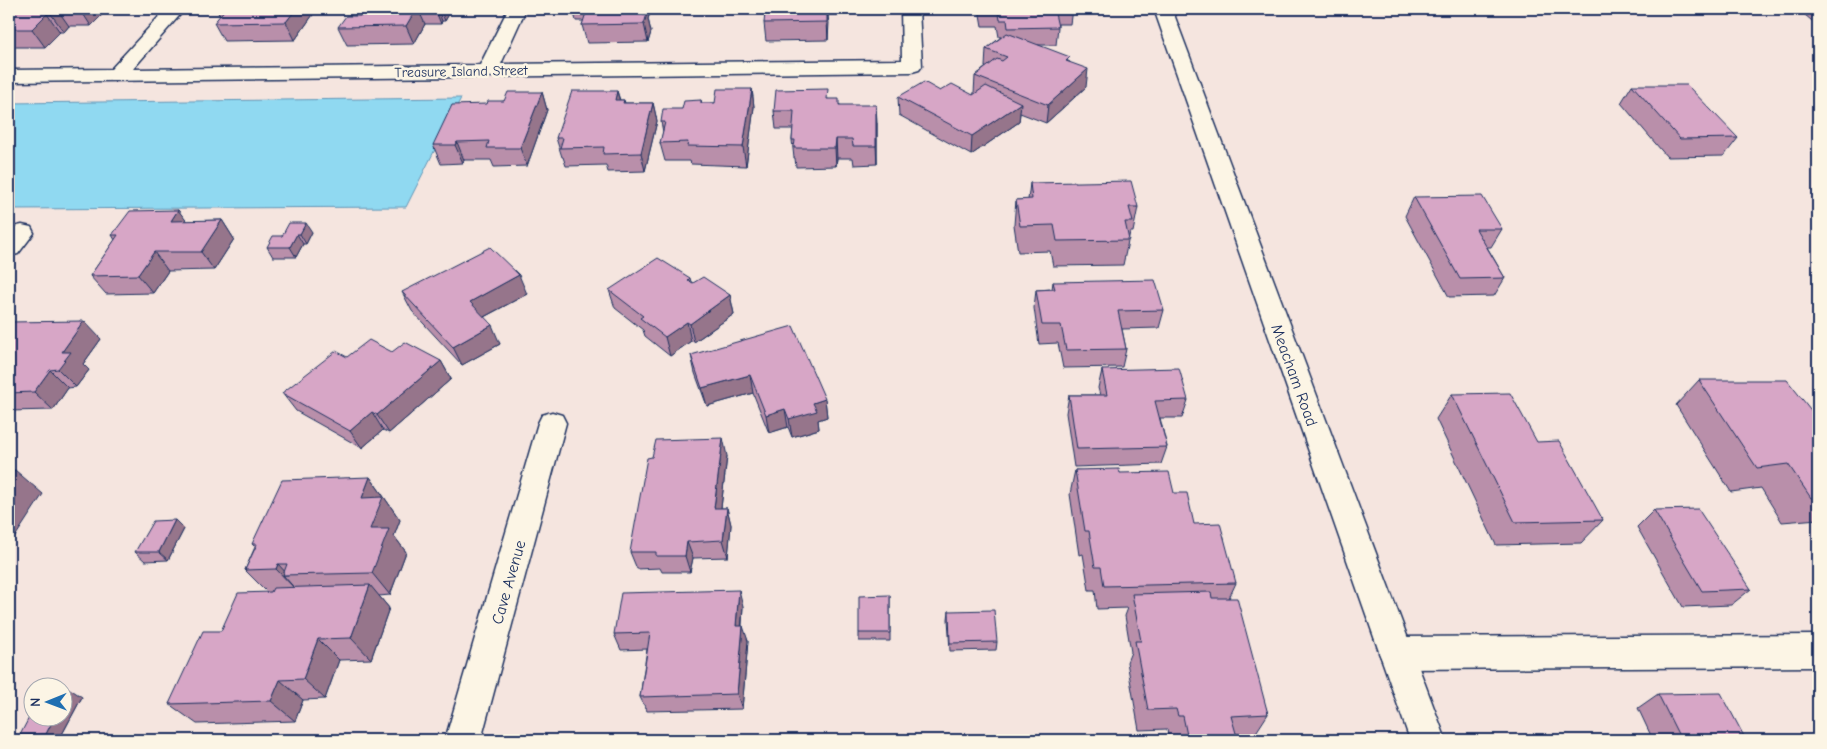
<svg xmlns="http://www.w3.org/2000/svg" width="1827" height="749" viewBox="0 0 1827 749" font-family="'Comic Neue',sans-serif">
  <rect width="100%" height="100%" fill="#f5e5df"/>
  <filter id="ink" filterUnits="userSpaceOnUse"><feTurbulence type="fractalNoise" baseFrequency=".02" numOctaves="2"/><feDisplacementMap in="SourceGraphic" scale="10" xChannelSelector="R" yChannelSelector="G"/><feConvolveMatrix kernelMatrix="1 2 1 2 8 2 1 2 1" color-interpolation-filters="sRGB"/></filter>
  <g filter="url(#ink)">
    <!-- water -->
    <path fill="#90d9f1" stroke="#6195b6" d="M461,98L406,207L9,209V103Z"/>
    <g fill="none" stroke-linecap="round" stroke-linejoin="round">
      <!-- minor casing -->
      <g stroke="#1b2f5e" stroke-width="3">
        <path id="minor" d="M166,9H185L133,69L480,65L508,9H526L501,64L902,60L901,9H919L922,66L919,70L912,72L9,82V70L111,69Z
          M22,225L31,227L34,233L18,254L9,256V233L13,227Z
          M552,412L562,415L566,423L481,740H445L538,423L542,415Z
          M1818,635V667L1396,669L1384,664L1379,653L1384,642L1396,637Z"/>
      </g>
      <!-- tertiary casing -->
      <g stroke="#1b2f5e" stroke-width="3">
        <path id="tertiary" d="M1154,9H1172L1446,740H1410Z"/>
      </g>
      <!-- minor -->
      <use href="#minor" fill="#fcf5e5" fill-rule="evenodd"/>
      <!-- tertiary -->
      <use href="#tertiary" fill="#fcf5e5" fill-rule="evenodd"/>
    </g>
    <!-- wall -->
    <path fill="#b98faa" stroke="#1b2f5e" d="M9,9H108L91,26H69L64,32H60L45,47H9Z
      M216,9H317L295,40L224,41L214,23L220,16Z
      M358,9H452L445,21H442L441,24H425L414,44L347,45L338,27L360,16L361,15Z
      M573,9H651L648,19L651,32L648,42L587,43L582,25L584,21H576Z
      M771,9H845V15H828V40L766,41L764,23L770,13Z
      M979,9H1072L1070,24H1058V27L1056,45H1038L1070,62L1086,87L1046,123L1020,113L1019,122L971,155L899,115L898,97L940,91L973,95L974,93L975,76L986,67H985L986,49L1001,37H999L997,26H982Z
      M1798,9H1818V26Z
      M1632,85L1738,138L1724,156L1667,157L1621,103Z
      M752,89L754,107L746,166L691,164L690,161H665L660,143L663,132L661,122L682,109L701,100L702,103H715Z
      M617,91L620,100H624L625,103H653L657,121L645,171L608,172L606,165L566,166L563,157H562L556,138Z
      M542,92L547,110L527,166L494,167L491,160H464L463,163L441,164L433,145L487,104L504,101Z
      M828,99L877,123V164L854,165L853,158H837L836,166L796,167L795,158H794L792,140L793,129H776L774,111Z
      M1030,183L1138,207L1133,232H1130L1123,265L1053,266L1050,251L1018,252L1014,225L1016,200H1028Z
      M1414,197L1502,229L1491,247H1487L1505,278L1494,296L1449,297L1405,216Z
      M178,210L186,221L222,220L234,239L214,270L168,271L153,293L106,294L90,276L115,240L112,235Z
      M312,232L306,244H303L296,257H273L267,247L282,236Z
      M690,278L691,282L693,283L730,295L734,314L694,342L691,341L670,356L645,336L643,330L615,308L609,290Z
      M1053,282L1164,310L1159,328L1122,329L1126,349L1122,367L1063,368L1058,343L1039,344L1034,308L1036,290L1052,289Z
      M402,292L527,294L484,317L500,344L462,365L412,311Z
      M9,322L101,339L83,364L89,370L76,387L68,388L53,410L9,411Z
      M392,352L441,361L451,379L389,433L383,430L362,448L296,411L282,393Z
      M691,355L825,399L827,417L818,420L819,429L792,437L788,427L769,433L753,393L707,406L695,373Z
      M1102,370L1188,400L1182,418H1160L1167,447L1161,464L1074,467L1066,413L1069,395H1100L1098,388Z
      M1699,380L1818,419V519L1782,522L1761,488L1731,492L1676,405Z
      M1452,394L1537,442L1603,520L1581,543L1496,545L1436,419Z
      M727,456L721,508H727L731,525L728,557L693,558L690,572H662L660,568L637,569L630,552Z
      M1075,470L1120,473L1194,524L1236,583L1229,598L1268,714L1255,734H1236L1237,740H1174L1173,736H1168L1167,729L1139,730L1127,662L1131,652L1125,616L1128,608L1097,609L1095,590H1089L1083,554L1079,555L1070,494Z
      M370,477L400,520L394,536L406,552L390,595L379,596L389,608L371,659L339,660L325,699L303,700L295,721L197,724L169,704L221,631L267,592L245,570L255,547L252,544Z
      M1654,510L1751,589L1731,605L1683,607L1637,527Z
      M175,520L184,529L168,560L145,561L135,552Z
      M890,595V641H859V633Z
      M743,606L742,626L748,641L742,709L647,711L640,697L647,649L621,650L614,634Z
      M949,611L997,642L996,650L950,651L948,619Z
      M1658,694L1746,740H1653L1638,708Z
      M82,697L59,740H29L20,735Z"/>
    <!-- shaded-wall -->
    <path fill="#96748b" stroke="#1b2f5e" d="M57,9L69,26L64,32L51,14Z
      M80,9H108L91,26Z
      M296,9H317L295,40L286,22Z
      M416,9H418L425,24L414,44L406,26Z
      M435,9H438L442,21L441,24Z
      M440,9H452L445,21Z
      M642,9H651L648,19L651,32L648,42L644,24L641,14Z
      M827,9L829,23L828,40L827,22Z
      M47,14L60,32L45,47L32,29Z
      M1088,69L1086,87L1046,123L1048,105Z
      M752,89L754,107L746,166L743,147Z
      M617,91L622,109L615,100Z
      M542,92L547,110L527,166L520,148Z
      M653,103L657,121L645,171L641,153Z
      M1021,103L1019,122L971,155L972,136Z
      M876,105L877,123V164L876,146Z
      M836,139L837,158L836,166L835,148Z
      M457,142L464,160L463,163L455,145Z
      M178,210L192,228L171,221Z
      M222,220L234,239L214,270L201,252Z
      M306,223L312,232L306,244L300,234Z
      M297,234L303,244L296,257L290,247Z
      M154,252L168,271L153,293L138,275Z
      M519,275L527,294L478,320L470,302Z
      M730,295L734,314L694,342L690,324Z
      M84,321L101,339L83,364L89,370L76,387L58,369L62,352Z
      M687,322L691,341L670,356L665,337Z
      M492,325L500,344L462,365L453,347Z
      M441,361L451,379L389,433L377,415Z
      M50,370L68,388L53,410L34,392Z
      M750,375L753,393L707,406L702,388Z
      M825,399L827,417L818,420L819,429L792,437L789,419L813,403Z
      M785,409L788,427L769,433L766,415Z
      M372,412L383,430L362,448L350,431Z
      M723,438L727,456L719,525L714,508Z
      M15,470L43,494L9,546V479Z
      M370,477L400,520L394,536L406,552L390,595L372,573L370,529L362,498Z
      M727,508L731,525L728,557L723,540Z
      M175,520L184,529L168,560L159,552Z
      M687,542L693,558L690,572L685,556Z
      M278,564L288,575H283L298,592L276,569Z
      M370,585L389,608L371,659L351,638Z
      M739,590L743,606L740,642L736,626Z
      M743,626L748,641L742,709L737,694Z
      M318,639L339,660L325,699L303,679Z
      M280,680L303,700L295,721L271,701Z
      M70,689L82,697L59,740H57L46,734L55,716H62V703Z"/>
    <!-- building -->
    <path fill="#d7a6c6" stroke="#1b2f5e" d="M9,9H57L51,14H47L32,29H9Z
      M216,9H296L286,22L214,23L225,9Z
      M364,9H416L406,26L338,27L346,16H360Z
      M585,9H642L641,14H647L644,24L582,25L587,10H584Z
      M771,9H827V22L764,23L765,13H770Z
      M998,9H1054L1058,27L1008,28L1007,20H1000Z
      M1007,33L1070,57L1066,61L1088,69L1048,105L975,76L997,59L1002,61L1007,57L986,49Z
      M924,82L940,91L952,84L973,95L986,86L1021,103L972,136L898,97Z
      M1632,85H1687L1738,138L1680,139Z
      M717,89H752L743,147L687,146L688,142L660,143L665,122H661L663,109H682L684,101L701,100V103H715Z
      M828,89L827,99H839V105H876V146H853L852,139H836L835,148H794L795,140H792L794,111H774L776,90Z
      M572,91H617L615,100H624L623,103H653L641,153L603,154L604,147L560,148L563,138H556Z
      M508,92H542L520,148H487L489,141L457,142L455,145H433L452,105L487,104L488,101H504Z
      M1131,181L1138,207H1129L1133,222H1125L1129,240L1057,241L1054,225L1020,226L1016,200L1032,199L1030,183Z
      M1482,196L1502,229H1476L1505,278L1460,279L1414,197Z
      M178,210L171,221L222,220L201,252H154L138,275L90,276L118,235H112L130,211Z
      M289,223H306L300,234H297L290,247H267L273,236H282Z
      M490,247L519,275L470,302L492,325L453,347L402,292Z
      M658,258L690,278L688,280L693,283L703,277L730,295L690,324L687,322L665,337L640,318L643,316L609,290Z
      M1155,280L1164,310L1118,311L1126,349L1066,350L1061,325H1042L1036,290L1055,289L1053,282Z
      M84,321L62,352H71L58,369L50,370L34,392L9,393V322Z
      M793,326L825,399L813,403L817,411L789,419L785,409L766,415L750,375L702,388L691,355Z
      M369,340L392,352L405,342L441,361L377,415L372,412L350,431L282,393L336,351L347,357Z
      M1179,368L1188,400L1155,401L1167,447L1077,449L1069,395H1107L1102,370Z
      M1699,380H1787L1818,419V498H1811L1788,464L1757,468Z
      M1510,393L1537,442L1559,441L1603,520L1515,522L1452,394Z
      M723,438L714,508H727L723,540L687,542L685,556H656V552H630L647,458L652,457L656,440Z
      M1119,469L1120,473L1169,472L1174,493H1187L1194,524L1220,523L1236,583L1104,586L1101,567H1095L1089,531H1085L1075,470Z
      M9,470H15L9,479Z
      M370,477L362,498L383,497L370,529H389L372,573L283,575L287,564H278L276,569L245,570L257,544H252L282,480Z
      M1698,509L1751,589L1702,591L1654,510Z
      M175,520L159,552H135L153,521Z
      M370,585L351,638L318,639L303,679L280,680L271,701L169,704L203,631H221L238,593L271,592L273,588Z
      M739,590L736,626H743L737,694L640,697L650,633L614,634L621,593Z
      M1211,592L1212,598H1237L1268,714L1231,716L1238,740H1188L1183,716H1178L1176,709L1148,710L1135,641H1141L1132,594Z
      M890,595V633H859V596Z
      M994,610L997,642L950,643L949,611Z
      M70,689L62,703V690Z
      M1721,693L1746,740H1681L1658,694Z
      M32,712V716H55L46,734L20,735Z"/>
  </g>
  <g text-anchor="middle" stroke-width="5" stroke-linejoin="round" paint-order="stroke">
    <!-- far-street labels -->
    <g font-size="14" fill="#1b2f5e" stroke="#fcf5e5">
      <text transform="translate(461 71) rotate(-1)" y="5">Treasure Island Street</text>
    </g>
    <!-- street labels -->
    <g font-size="16" fill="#1b2f5e" stroke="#fcf5e5">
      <text transform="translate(1295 375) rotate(70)" y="6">Meacham Road</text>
      <text transform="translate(508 582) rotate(-74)" y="6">Cave Avenue</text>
    </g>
  </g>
  <!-- margin -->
  <rect width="1827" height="749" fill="none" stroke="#fcf5e5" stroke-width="30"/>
  <rect x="15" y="15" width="1797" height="719" fill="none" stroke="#1b2f5e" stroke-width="2" filter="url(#ink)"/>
  <!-- north arrow -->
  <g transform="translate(48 702) rotate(269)"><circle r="24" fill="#fcf5e5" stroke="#a2a6af"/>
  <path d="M0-4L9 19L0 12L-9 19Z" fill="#1f6fb2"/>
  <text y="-8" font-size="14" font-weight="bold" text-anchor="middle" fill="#1b2f5e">N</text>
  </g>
</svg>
